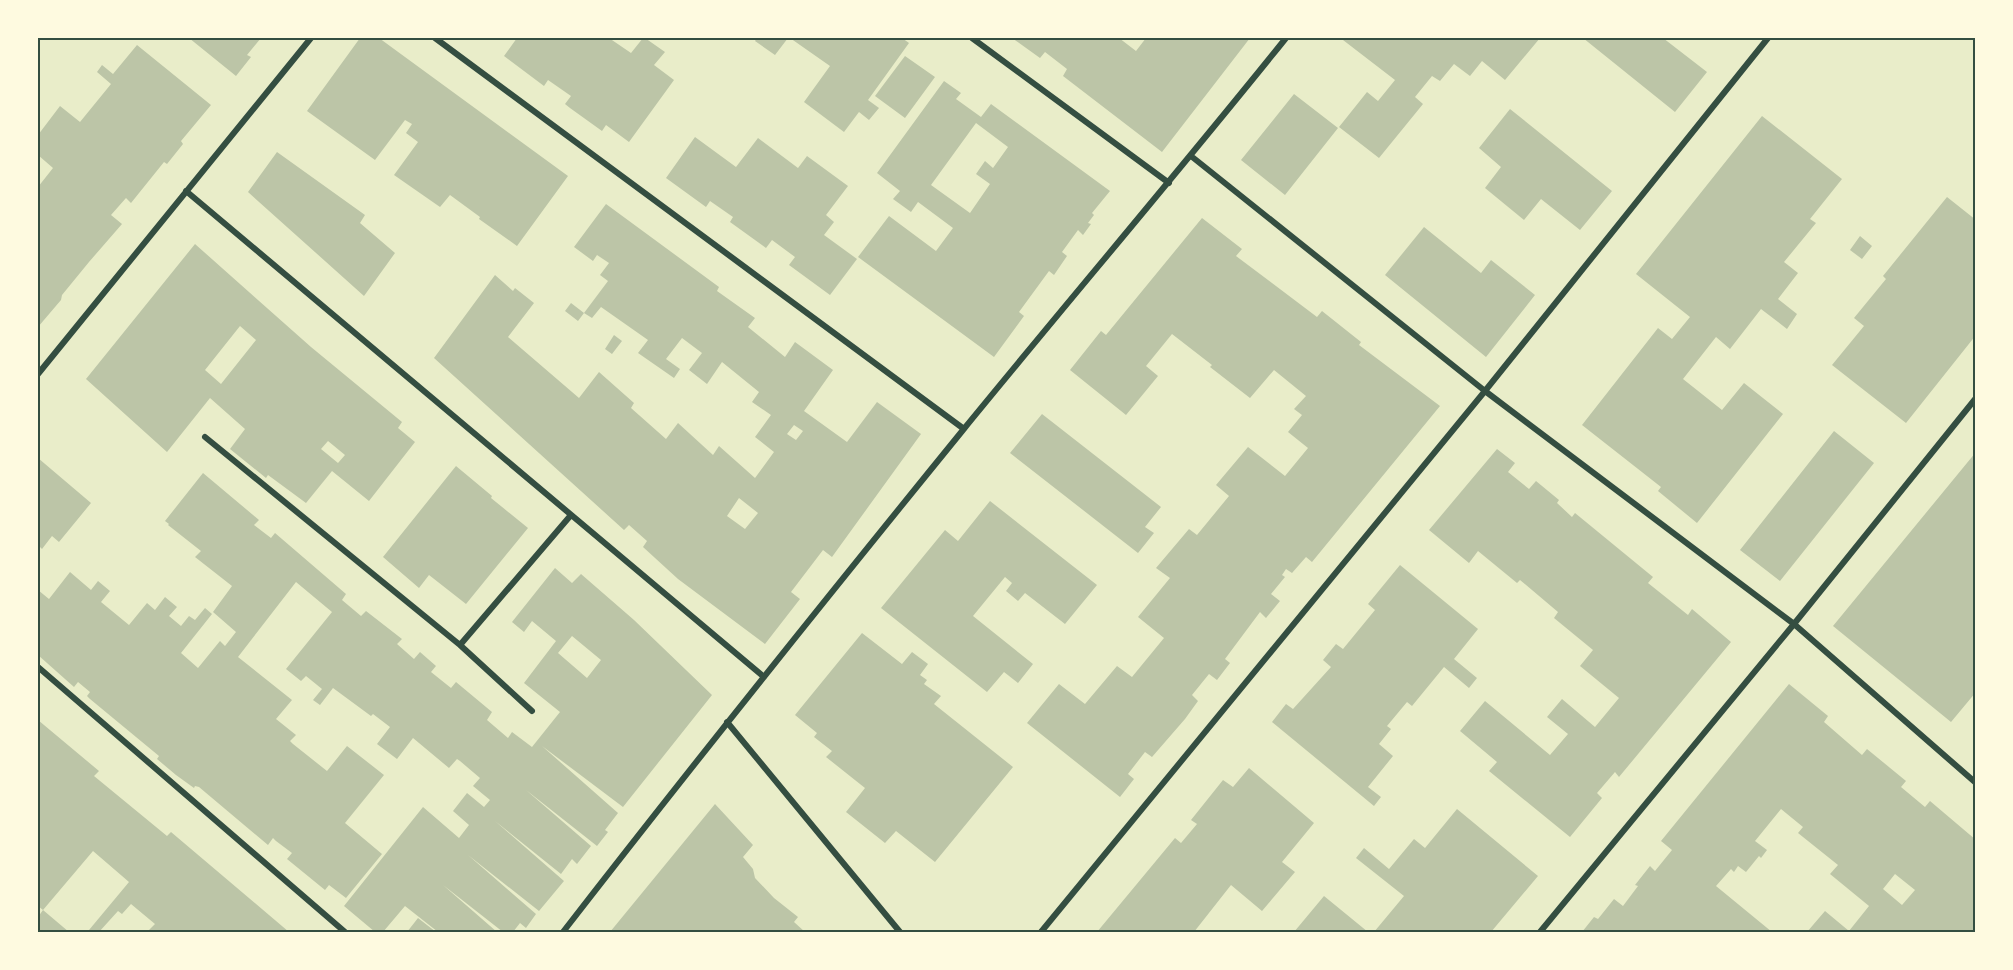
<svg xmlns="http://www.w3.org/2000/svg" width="2013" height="970" viewBox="0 0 2013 970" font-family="Figtree,sans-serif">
  <rect width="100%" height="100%" fill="#e9edc9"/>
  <!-- building -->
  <path fill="#bcc5a7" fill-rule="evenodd" d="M189,38H261L247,55L251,57L236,76Z
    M360,38H379L568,176L517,246L479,219L480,217L450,195L440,207L394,175L418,142L406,133L412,124L405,120L375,160L307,111Z
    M517,38H609L631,53L643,38H645L665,52L654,65L674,80L629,142L606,125L602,131L570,108L565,104L571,96L548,80L544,86L504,56Z
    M757,38H788L775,55L755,41Z
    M790,38H882L885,40L886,38H902L909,43L868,100L879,108L869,120L859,112L844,132L804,102L830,66Z
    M1012,38H1119L1136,51L1146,38H1156L1158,40L1160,38H1250L1162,152L1063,76L1067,69L1045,52L1040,58Z
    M1345,38H1540L1505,80L1482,61L1470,76L1454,64L1440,81L1432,76L1415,97L1423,104L1379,158L1339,127L1367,92L1378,101L1395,80L1343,40Z
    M1583,38H1663L1707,72L1675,112Z
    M137,45L211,105L181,141L183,144L167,164L164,162L131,203L126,198L111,215L122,224L89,262L62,295L61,300L38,327V187L53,168L38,155V135L60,106L80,122L111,84L97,72L102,65L113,74Z
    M905,56L935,77L905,118L875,96Z
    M944,81L961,93L956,99L981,117L991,104L1110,191L1092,213L1094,215L1088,223L1091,224L1083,235L1078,230L1062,252L1067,256L1054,275L1049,271L1019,312L1024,316L994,357L858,257L889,216L936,251L953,228L918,202L911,212L893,199L900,191L877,173ZM976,123L1008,147L993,168L985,161L976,174L990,184L970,213L931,185Z
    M1294,94L1338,128L1285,195L1241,160Z
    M1510,109L1612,191L1580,230L1541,199L1524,220L1485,188L1501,167L1479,148Z
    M1762,116L1842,179L1810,219L1816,223L1784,262L1798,273L1778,299L1797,314L1787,329L1761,309L1730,349L1716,337L1683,379L1722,410L1744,383L1783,414L1697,523L1658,491L1661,487L1582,425L1658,328L1672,339L1690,317L1636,274Z
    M695,137L736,167L758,138L798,168L807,156L848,186L826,215L834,222L824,235L857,259L830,295L789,265L795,257L772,240L766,248L730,222L733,217L710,201L706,207L666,178Z
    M277,152L365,215L360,223L395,253L364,296L248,192Z
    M1947,197L1976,220V335L1906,423L1832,365L1864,326L1854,318L1886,279L1883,276Z
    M606,204L719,287L717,291L755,318L748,327L785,357L795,342L833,370L804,411L847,442L877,402L921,434L832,557L823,550L791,592L800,599L765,644L678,579L643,547L647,541L629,525L624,530L434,358L495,275L513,291L515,288L534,303L508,337L579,398L599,372L634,403L631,408L666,439L678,423L713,455L719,446L755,478L774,452L755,437L771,415L752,402L759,392L722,362L707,384L689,370L702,353L682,338L666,359L680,369L674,378L638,353L648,340L601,307L592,318L584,313L608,281L600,275L609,263L597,255L593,261L574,247ZM794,425L803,431L796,440L787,434ZM739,498L758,513L745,529L727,516Z
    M1202,218L1242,249L1236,256L1317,317L1322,311L1361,342L1359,345L1440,406L1312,562L1306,557L1292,573L1286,569L1282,575L1285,577L1271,594L1280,601L1266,618L1260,612L1225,659L1230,663L1217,680L1209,674L1192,695L1198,701L1185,719L1152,757L1145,752L1128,774L1134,779L1120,797L1027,723L1059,684L1085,704L1117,666L1132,677L1164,638L1138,617L1170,578L1156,568L1189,529L1197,535L1229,496L1216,485L1248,447L1285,476L1308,448L1288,432L1302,415L1294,409L1306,396L1274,370L1250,398L1210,367L1212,365L1172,334L1146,366L1158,376L1126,415L1070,370L1101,331L1106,335Z
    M1424,227L1481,273L1491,260L1535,295L1486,357L1385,275Z
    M1860,236L1872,246L1862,259L1850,250Z
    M195,244L311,347L402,422L398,428L415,442L369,501L332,471L306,503L268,475L266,478L230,449L245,429L210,398L167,452L86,379ZM240,326L256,340L221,384L205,370ZM328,441L345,455L338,463L321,449Z
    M571,303L584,313L578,321L565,311Z
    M614,335L622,341L612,354L605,349Z
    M1042,414L1161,507L1145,527L1154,533L1138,553L1010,453Z
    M1834,431L1874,463L1780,581L1740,550Z
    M1497,449L1515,463L1508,472L1529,489L1536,481L1559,500L1557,503L1572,517L1575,513L1653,577L1648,583L1688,615L1692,609L1731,642L1619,777L1615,772L1597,793L1602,798L1570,837L1489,771L1497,762L1460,731L1485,701L1550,755L1568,734L1547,717L1562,699L1595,727L1619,698L1580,666L1593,650L1554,618L1558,612L1520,580L1517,583L1478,551L1469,563L1429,530Z
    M1976,452V692L1951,722L1833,626Z
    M38,458L91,503L59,542L52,536L42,549L38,545Z
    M456,466L492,496L491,498L528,528L466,604L429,575L419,588L383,557Z
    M203,473L259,520L254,525L271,538L275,533L346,594L342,600L361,616L366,611L402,639L397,644L414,659L420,652L436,666L431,672L451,688L456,682L492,712L487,720L508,738L512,732L532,747L560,712L524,683L556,641L532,621L524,632L512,622L555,568L572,583L581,574L634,620L712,695L623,807L542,746L618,813L605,830L608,832L597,846L526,790L591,846L577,864L572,859L561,874L495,821L564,881L539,911L468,855L536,914L526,928L520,923L513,932H503L443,885L497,932H438L405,906L383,932H375L344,906L423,807L459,838L469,825L453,811L467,793L484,807L490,800L473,786L480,778L460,761L457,759L449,768L413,738L397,759L377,744L390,727L373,714L371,716L333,688L320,705L313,700L322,689L306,676L301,681L286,669L332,612L296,582L238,657L292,700L276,719L296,735L290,741L293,744L327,771L347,746L384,775L345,823L382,854L346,898L329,885L325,890L287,859L292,853L276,841L273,838L268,845L199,787L195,786L194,788L176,775L157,759L159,756L90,699L87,696L90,692L78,682L74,687L38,655V590L49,599L70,572L91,590L98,581L110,591L101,602L129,625L147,603L155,610L165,597L177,607L169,616L181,626L189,616L195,620L205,608L212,614L181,653L198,668L220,641L225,646L236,632L213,612L232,586L195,557L201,551L168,525L169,524L165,521ZM572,636L601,660L587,678L558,653Z
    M990,501L1097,585L1065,624L1025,593L1018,601L1006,591L1012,583L1005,577L973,616L1033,664L1018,683L1004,672L987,692L881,608L945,530L958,541Z
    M1400,565L1478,629L1454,659L1477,678L1469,688L1444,667L1412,706L1407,702L1387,726L1391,729L1379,744L1393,756L1368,787L1381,797L1374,806L1272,722L1286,704L1293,709L1331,667L1323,660L1336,644L1343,649L1375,610L1368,604Z
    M862,633L902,664L912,652L928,664L920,675L927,680L924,684L941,696L934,704L1013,767L935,862L896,831L885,843L846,812L865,788L826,757L832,751L814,737L817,733L795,715Z
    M1789,684L1828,716L1824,722L1862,755L1867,749L1906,781L1901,787L1925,807L1930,801L1976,840V932H1807L1825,911L1849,931L1869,906L1830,874L1838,865L1798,833L1803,827L1781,809L1755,841L1767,850L1761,858L1759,856L1746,872L1738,866L1734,872L1731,869L1716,886L1772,932H1582L1594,917L1598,919L1614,899L1623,906L1638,886L1635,885L1650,866L1655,871L1672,850L1661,841ZM1895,874L1915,890L1902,905L1883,889Z
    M38,720L99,771L94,776L167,836L171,832L289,932H147L155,924L131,904L122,914L118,911L99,932H92L89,930L129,882L93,851L43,910L69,932H58L54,930L52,932H38V917L43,910L38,906Z
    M1249,768L1314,823L1282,862L1295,872L1262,911L1231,885L1194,932H1097L1175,838L1181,843L1197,824L1191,820L1223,780L1233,787Z
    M715,804L753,845L743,857L753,869L755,878L774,898L798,917L794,922L805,932H610Z
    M1457,809L1538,876L1491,932H1374L1404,896L1356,858L1364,848L1389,869L1414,839L1425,848Z
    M1324,896L1368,932H1294Z
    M418,918L436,932H407Z"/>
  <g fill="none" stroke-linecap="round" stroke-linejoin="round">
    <!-- minor -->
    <path stroke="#344e41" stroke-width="6" d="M435,38L964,429
      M972,38L1169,183
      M1191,156L1485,391L1794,624L1976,783
      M186,191L764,677
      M38,374L311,38
      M205,437L460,645
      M38,667L345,932
      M532,711L460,645L571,515
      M727,722L900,932
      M563,932C694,763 828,596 963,430C1070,299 1180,170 1286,38
      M1041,932L1485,391L1768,38
      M1540,932L1794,624L1976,398"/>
  </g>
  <!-- border -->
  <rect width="2013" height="970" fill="none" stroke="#fefae0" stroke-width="78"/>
  <rect x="39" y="39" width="1935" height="892" fill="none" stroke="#344e41" stroke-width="2"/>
</svg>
